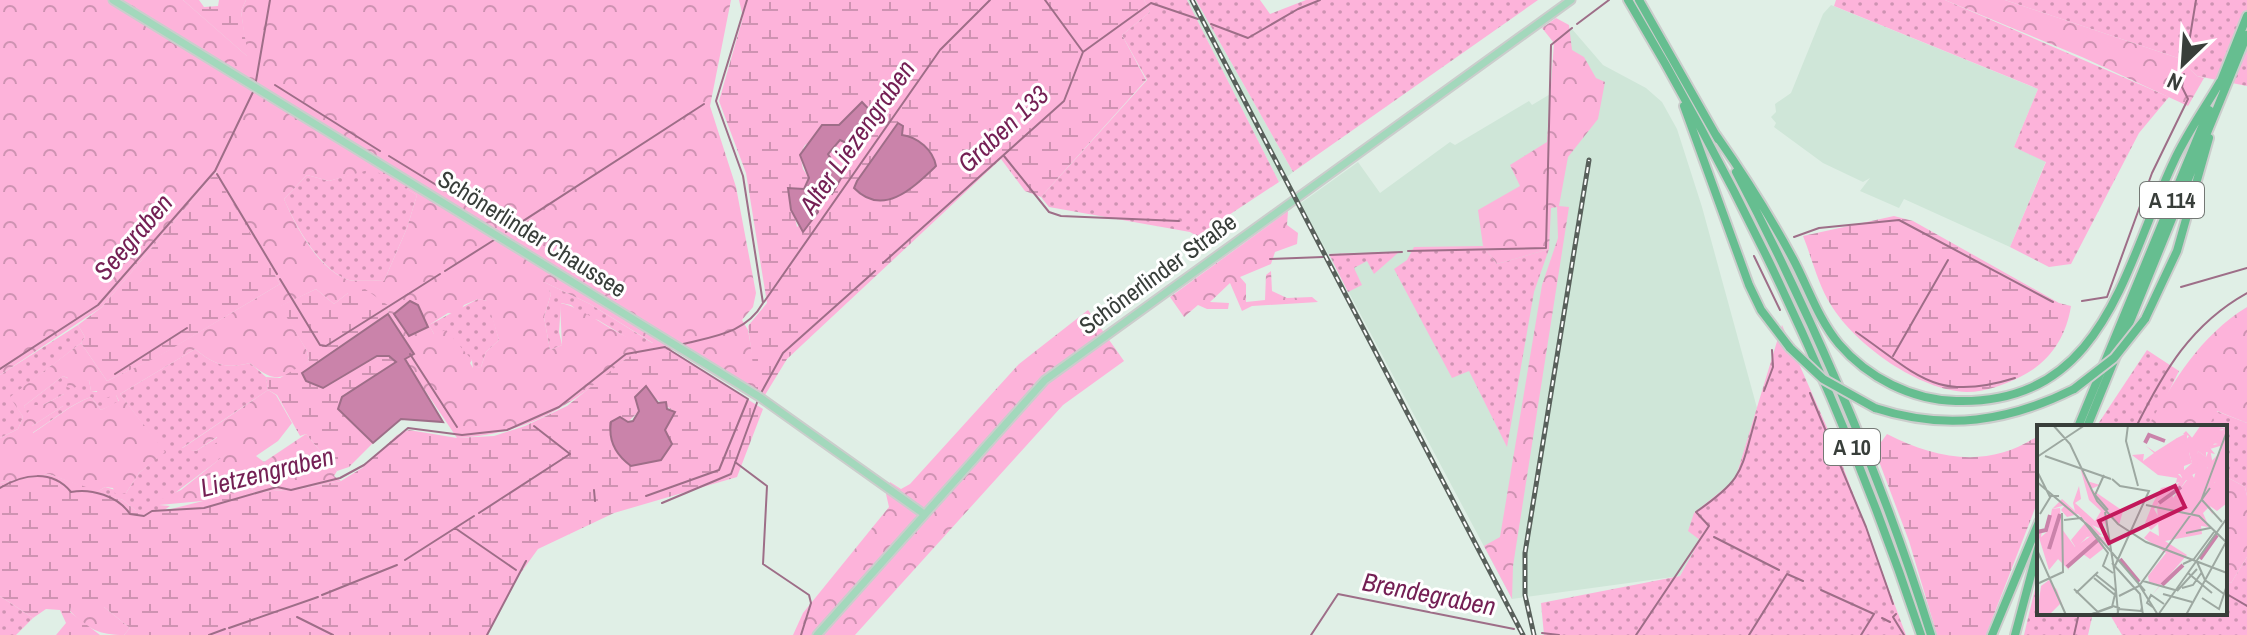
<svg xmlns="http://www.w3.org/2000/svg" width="2247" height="635" viewBox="0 0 2247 635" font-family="'Archivo Narrow',sans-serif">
  <defs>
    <pattern id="grass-dots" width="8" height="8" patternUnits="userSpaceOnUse" patternTransform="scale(2)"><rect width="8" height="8" fill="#fdb3da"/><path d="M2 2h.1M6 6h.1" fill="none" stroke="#ce93b2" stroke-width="1.8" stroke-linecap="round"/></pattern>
    <pattern id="forest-crowns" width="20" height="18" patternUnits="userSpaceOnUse" patternTransform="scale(2)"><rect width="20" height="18" fill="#fdb3da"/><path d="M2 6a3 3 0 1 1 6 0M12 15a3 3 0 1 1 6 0" fill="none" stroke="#ce93b2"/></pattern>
    <pattern id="wetland-marsh" width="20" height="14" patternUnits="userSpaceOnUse" patternTransform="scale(2)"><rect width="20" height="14" fill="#fdb3da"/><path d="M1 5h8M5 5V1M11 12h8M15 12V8" fill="none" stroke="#ce93b2"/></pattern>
  </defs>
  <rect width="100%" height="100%" fill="#e0efe6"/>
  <!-- built -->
  <path fill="#cfe6d8" d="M1187,0H1196L1293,172L1287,177L1301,203L1358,162L1380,193L1450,142L1455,145L1529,101L1532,105L1552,93L1554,43L1572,29L1603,65L1646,88L1662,102L1677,129L1702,207L1757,408L1735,480L1694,513L1701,540L1680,576L1512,599L1314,227L1525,635H1521L1283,179L1279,182Z
    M1831,5L2038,89L2014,147L2046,161L2010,247L1904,199L1899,208L1860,191L1870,178L1863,182L1823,163L1774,127L1776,123L1771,117L1776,112L1775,104L1791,93L1823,14Z"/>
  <!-- grass -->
  <path fill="url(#grass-dots)" d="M1144,0H1187L1279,182L1197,236L1190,232L1049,207L1041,197L1147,80L1122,35L1150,12Z
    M1196,0H1260L1270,14L1306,0H1538L1293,172Z
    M1836,0H1945L2169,97L2139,133L2071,264L2049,267L2010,247L2046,162L2014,147L2038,89L1834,6Z
    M2005,0H2247V86L2197,76L2178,58Z
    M372,168L417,195L407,228L384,281C372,279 356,283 346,279C319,268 295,225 284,199L307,175L329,181Z
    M1483,246L1497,264L1549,249L1534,292L1507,447L1469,371L1452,378L1394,269L1407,260L1414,247Z
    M1399,252L1374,274L1367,261L1354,268L1362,285L1348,292L1329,254Z
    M542,281L590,304L654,344L639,345L598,320L585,317L571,305L561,303L559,332L562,345L550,350L544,317L551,294Z
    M478,299L488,301L499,340L486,352L481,367L473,369L472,360L434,334L429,325Z
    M78,325L85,337L81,343L11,397L23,417L18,429L0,438V375Z
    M1782,325L1836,448L1906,635H1544L1541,603L1680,576L1700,540L1688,531L1694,513L1735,480Z
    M195,349C215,365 225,369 250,363L266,377L268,390L182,448L196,451L218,437L228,453L159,505L170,506L163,511H136L123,500L97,492L105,487L126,493L139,473L164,452L120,394Z
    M2147,350L2179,371L2151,427H2096Z
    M63,376L78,383L89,380L91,391L116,395L119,402L101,410L91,397C70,404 52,421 32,433V426L63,406L64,394L26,414L24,406Z
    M2216,411L2247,423V496L2245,487L2225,476V427H2208Z
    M2247,557V635H2122L2109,613H2225V580L2231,583Z
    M2039,572V613H2093L2088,635H2024Z
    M0,596L33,618L16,635H0Z"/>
  <!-- forest -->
  <path fill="url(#forest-crowns)" fill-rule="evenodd" d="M0,0H183L247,56L241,11L246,0H731L710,106L736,187L756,293L753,307L742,320L748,330L758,387L756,389L690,349L670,350L763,409L685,361L628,357C573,404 531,434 457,438L404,359L413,353L388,314L389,306L348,293L334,304L316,289L281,306L307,351L309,361C283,379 276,385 250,363C225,369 215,365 195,349L120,394L165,452L139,473L126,493L115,494L113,488L105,487L97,492L49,474L0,483V438L18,429L23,417L10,397L81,343L107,381L162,354L280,284L223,190L215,175L217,171L102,307L0,375ZM372,169L417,195L407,228L384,281C372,279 355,283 346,279C317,267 296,227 284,199L307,175L329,181ZM544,282L590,304L653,343C626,346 588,308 560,303L562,345L550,350L544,317L551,294ZM478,299L487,301L499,340L486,352L481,367L473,368L470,363L472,360L446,330L434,334L429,325L448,313L458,314L464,305ZM63,376L68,378L67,387L72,389L89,380L91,391H97L98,400L116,395L119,401L101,410L91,397C71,404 52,421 33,433L32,426L63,406L70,396L64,394L43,405H35L27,413L24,406Z
    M1945,0H2005L2178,58L2197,76L2204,78L2188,106L2082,57Z
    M1556,18L1569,25L1572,50L1584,57L1596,78L1605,82L1598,119L1568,157L1559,206L1569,207L1513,566L1512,599L1484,546L1500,537L1542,285L1558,238L1557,207L1551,208L1549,249L1497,264L1483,246L1478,210L1520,186L1510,165L1547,142L1554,43L1542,28Z
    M1288,211L1287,225L1298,233L1297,244L1275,252L1271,264L1240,277L1246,284V302L1265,300L1266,275L1271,271L1272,291L1287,298L1312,297L1318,302L1252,306L1242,311L1230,283L1210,302L1229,303L1228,309H1207L1198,305L1184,317L1170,297Z
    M2247,307V423L2217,411L2208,427H2148C2174,380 2200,336 2247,307Z
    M1088,310L1124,361L1063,405L855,635H793L803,613L889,507L886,494L890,482L901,489L910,484L1019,364Z
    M268,390L276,395L292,423L278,441L256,456L264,462L306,434L337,471L334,476L341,481L300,489L258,492L251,489L213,500L159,505V500L181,490L226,454H208V447L218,442L217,437L196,451L181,449Z
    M2225,476L2245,487L2247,496V557L2231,583L2225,580Z
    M71,607H104L130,628L124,635C99,635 88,629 70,611Z"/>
  <!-- wetland -->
  <path fill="url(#wetland-marsh)" fill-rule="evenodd" d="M183,0H199L204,7L218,6L219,0H246L241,11L248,57Z
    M739,0H1144L1150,12L1122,35L1146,80L1041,197L1025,191L1001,159L787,359L765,395L756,389L748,326L767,303L746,173L719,101L743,17ZM862,102L878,120L857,148L840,139L828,155L837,170L844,173L816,186L813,195L818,212L797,227L788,188L804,189L809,178L803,169L800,154L805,145L839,125Z
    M215,173L280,284L161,355L107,381L81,343L85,337L78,325L102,307Z
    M1894,216L1913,221L2059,303L2071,306C2066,338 2049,363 2020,377C2003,385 1986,392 1967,392C1920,391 1855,345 1831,305C1818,285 1812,258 1803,236Z
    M316,289L334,304L348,293L365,289L389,306L388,314L370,327L323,388L377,356H389L397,363L339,409L373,443L349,467L337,471L306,434L300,436L277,395L268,390L266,377L280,378L309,361L307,351L280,306Z
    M666,349L763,409L737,477L614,513L538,549L517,578L487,635H124L130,628L104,607H71L70,612L100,635H56L66,623L60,610L46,609L33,618L0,596V483L49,474L123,500L136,511H163L251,489L258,492L300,489L341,481L362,468L397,435L409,430L457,438L494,436L525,426L567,406L628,357ZM652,396L675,412L665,430L672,444L661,460L628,422L639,411L635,397Z
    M1887,434C1937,460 1991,469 2039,435V498L1986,635H1937L1909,541L1877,456L1876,449Z"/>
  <!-- water -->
  <path fill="#ca83aa" stroke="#9e6e88" stroke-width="2" d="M862,102L879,120L857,148L840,140L828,154L837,170L844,173L832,194L816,186L813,195L818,212L803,232L791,210L788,188L804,189L809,178L800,155L822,125H839Z
    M898,123L903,126L902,135C918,137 933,150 936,166C913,188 883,218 854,188L857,181Z
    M410,301L418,305L428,327L409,336L394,314Z
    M388,314L414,354L405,359L443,422L401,419L373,443L338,409L342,397L396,362L389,356H377L323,388L306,381L302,373Z
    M646,386L658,403L666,402L667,409L675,412L665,430L672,444L661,460L631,466C616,455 608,440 611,422L620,417L628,422L633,421L639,411L635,397Z"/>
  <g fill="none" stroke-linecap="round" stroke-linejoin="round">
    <!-- stream -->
    <path stroke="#9e6e88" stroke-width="2" d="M1211,24L1248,38L1298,9L1320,0
      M1577,24L1609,0
      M1083,52L1151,3L1198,19
      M2185,67L2196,0
      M256,81L270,0
      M275,85L380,151
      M389,156L500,224
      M1004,156L1049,212L1061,216L1179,221
      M217,174L277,274
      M506,232L704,104
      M1794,237L1819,228L1899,220L2053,302
      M1408,251L1546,248L1551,45L1572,28
      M1330,255L1402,252
      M1754,256L1780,310
      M1270,259L1323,257
      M883,263L1064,101L1083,52L1045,0
      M445,271L494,240
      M280,279L320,345L326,346L440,274
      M2181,287L2247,268
      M2082,301L2107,297L2152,173L2188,99L2182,87L2184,74
      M764,302L940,50L990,0
      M1856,332C1917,374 1935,403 2015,378
      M683,344C715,336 746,333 763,303L743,176L716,101L747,0
      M410,354L457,427
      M1893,356L1948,260
      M0,369L98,305L215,171L253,92
      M115,374L187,328
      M1764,391L1773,367L1772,350
      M761,393L783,353L875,271
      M1810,393L1866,527L1893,604
      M2136,427C2164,371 2191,324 2247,293
      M735,462L767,486L763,564L809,595L811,603L801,635
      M0,488C23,474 52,469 71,492C91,488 118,496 130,514L144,516L152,511L204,508L277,487L291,490L340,478L364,465L408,428L462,435L507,430L559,407L626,354L665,347L748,399L719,470L646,496
      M594,490L595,501
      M662,503L731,474L758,400
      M479,513L570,454L534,426
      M455,528L516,570
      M1714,537L1779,570
      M405,560L474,516
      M1821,590L1874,614L1861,635
      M2225,593L2247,606
      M322,595L397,565
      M1896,614L1893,617L1904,635
      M297,617L333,635
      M1882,618L1890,622
      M229,628L318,597
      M1542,633L1559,635
      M209,635L225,629
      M487,635L526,561
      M1311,635L1338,594L1514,629
      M1636,635L1709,526L1696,512C1745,478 1740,472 1756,417
      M1749,635L1787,574L1803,581
      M2074,635L2079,613"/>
    <!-- major casing -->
    <g stroke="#cbcdcc" stroke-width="11">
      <path id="major" d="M113,0L758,396L924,514
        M817,635L1045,380L1571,0"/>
    </g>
    <!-- highway casing -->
    <g stroke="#cbcdcc" stroke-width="12">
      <path id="highway" d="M1628,0C1748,201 1847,413 1921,635
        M1639,0L1718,139
        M2219,86L2247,16
        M1684,106L1749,285L1761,310L1790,348
        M1716,135C1744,175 1770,216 1793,259C1808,287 1818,319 1839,344C1868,378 1912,400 1956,401C2105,405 2124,266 2174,161C2187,133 2205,108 2220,82
        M1736,172C1814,320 1881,475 1931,635
        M2145,319L2177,251L2209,138
        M1875,408C1946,431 2008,422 2074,389
        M2078,427L2209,110
        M2087,427L2247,35
        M1992,635L2039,522
        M2015,635L2039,545"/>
    </g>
    <!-- major -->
    <use href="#major" stroke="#a3d8bc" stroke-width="7"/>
    <!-- highway -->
    <use href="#highway" stroke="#66be90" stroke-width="8"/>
    <!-- rail casing -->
    <g stroke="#58605b" stroke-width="5">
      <path id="rail" d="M1192,0L1523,635
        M1534,635L1525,595V553L1589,160"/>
    </g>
    <!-- rail -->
    <use href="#rail" stroke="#fff" stroke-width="2" stroke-dasharray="6" stroke-linecap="butt"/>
    <!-- highway-bridge casing -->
    <g stroke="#cbcdcc" stroke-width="12" stroke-linecap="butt">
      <path id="highway-bridge" d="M1790,348L1823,379L1875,408
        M2074,389L2114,358L2145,319"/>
    </g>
    <!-- highway-bridge -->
    <use href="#highway-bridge" stroke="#66be90" stroke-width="8"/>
  </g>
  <g text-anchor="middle" stroke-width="6" stroke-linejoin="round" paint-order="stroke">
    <!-- shield labels -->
    <g fill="#fff" stroke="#747875" stroke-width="2">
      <rect x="2140" y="182" width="64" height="36" rx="6"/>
      <rect x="1824" y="429" width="56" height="36" rx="6"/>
    </g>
    <g font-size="22" font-weight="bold" fill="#383e3a">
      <text x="2172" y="208">A 114</text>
      <text x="1852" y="455">A 10</text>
    </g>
    <!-- street labels -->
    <g font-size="24" fill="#383e3a" stroke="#fff">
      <text transform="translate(532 234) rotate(32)" y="8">Schönerlinder Chaussee</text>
      <text transform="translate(1158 274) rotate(-36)" y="8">Schönerlinder Straße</text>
    </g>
    <!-- water labels -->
    <g font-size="26" font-style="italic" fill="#741f54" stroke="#fff">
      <text transform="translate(1003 129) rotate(-43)" y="9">Graben 133</text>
      <text transform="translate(857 137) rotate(-55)" y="9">Alter Liezengraben</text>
      <text transform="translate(133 237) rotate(-49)" y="9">Seegraben</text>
      <text transform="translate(267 472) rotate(-14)" y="9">Lietzengraben</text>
      <text transform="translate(1429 594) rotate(11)" y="9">Brendegraben</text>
    </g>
  </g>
  <!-- overview -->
  <g transform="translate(2037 425)">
    <rect width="190" height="190" fill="#e0efe6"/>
    <path d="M164,0L190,3L182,5L190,6V69L176,60L180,54L173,57L168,52L172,39L184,26L187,9L173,23L178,29L169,27V32L161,26L160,33L169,36L167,53H160L159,48L151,52L143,64L137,62L146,54L143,49H131L145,47L155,38L152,27L145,42L146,31L134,36L138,25L136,30L127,34L140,13L150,8V20ZM43,42L50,56L63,60L54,64L48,54L65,84L54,64L86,86L82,100L71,88L70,105L67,97L64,104L55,100L65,110L50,112L39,123L34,115L49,97L41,89L30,92L24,85L28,80L15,84L25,74L38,86L36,78L42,61L44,74L38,78L58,96L64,86L52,75ZM12,155L20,165L29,190L24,178L12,190H0L4,161Z" fill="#fdb3da"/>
    <path d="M190,0V31L182,38L187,42L180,39L187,31L183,21L173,24L176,40L170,43L179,46L169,51H186L177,58L190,66V78L180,86L173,81L176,90L171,83L166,88L172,102L164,101L165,109L128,116L150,130L115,170L123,160L112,157L111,151L129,128L107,113L113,106L122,111L120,81L126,75L133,77L129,71L135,68L136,73L150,55L139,58L140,53L121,50L95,30L107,29L106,36L117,28L109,21L118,27L140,13L146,19L152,11L146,9L149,6L158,16L151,24L155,38L147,41V49L140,48L145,53L152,44L157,53L161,38H167L159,33L161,26L169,32L174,21H169L181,19L175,18ZM23,83L25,104L38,122L57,109L71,114L70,119L65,114L67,123L53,134L46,129L30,140L32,145L21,134L12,145L0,106H5L4,112L11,106L15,84Z" fill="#fdb3da"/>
    <path d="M133,61L144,63L130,71L134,77L140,72L138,80L124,76L117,84L124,96L114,105L108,98L116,78L124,63Z" fill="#fdb3da"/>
    <path fill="none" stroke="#ca83aa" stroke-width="4" d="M108,18L112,10L128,16M122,78L144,62M0,107L9,105L13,90M12,124L23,89M83,134L102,157M163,134L180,110M30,142L63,113M125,160L146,140"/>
    <path fill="none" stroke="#9da8a1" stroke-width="2" d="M16,0L33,19L60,76L81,99L109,117L190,148M91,0L89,16L101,61M8,31L74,54M0,32L48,0M0,46L13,72M67,50L58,70L71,85M75,54L83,61L112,66L77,143L81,188M0,57L53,102L108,166M165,75L185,97M164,76L190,6M109,80L162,91L189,117L149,190M68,87L77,144M155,88L173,63M3,89L14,71H22M27,95L44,93L71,128L66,141L76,148M149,108L173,103M0,125L29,190M160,137L168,155L187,169M75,138L103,169L106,190M146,139L157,134L177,107M151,148L175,168M59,150L79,166M57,153L78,170M106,156L138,165M101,158L121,190M0,159L26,147L25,88M145,163L156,160L165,147M37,164L64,190M140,166L160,144M39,168L61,147M126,169L155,177M82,171L102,161L155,88M165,173L182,184L190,160M117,183L110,178L114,170L127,179M81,184L104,186L105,182M52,190L76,181L82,183L80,190M53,190L75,182L79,165M121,190L190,93"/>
    <path fill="#c2185b" fill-opacity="0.15" stroke="#c2185b" stroke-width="4" d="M138,61L148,82L72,118L62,96Z"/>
    <rect width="190" height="190" fill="none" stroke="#383e3a" stroke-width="4"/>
  </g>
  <!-- north arrow -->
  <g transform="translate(2183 64) rotate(205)" stroke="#ffffff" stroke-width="6" paint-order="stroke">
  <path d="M0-6L14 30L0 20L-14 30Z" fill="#383e3a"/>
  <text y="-12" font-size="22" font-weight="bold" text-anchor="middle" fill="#383e3a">N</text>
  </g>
</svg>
